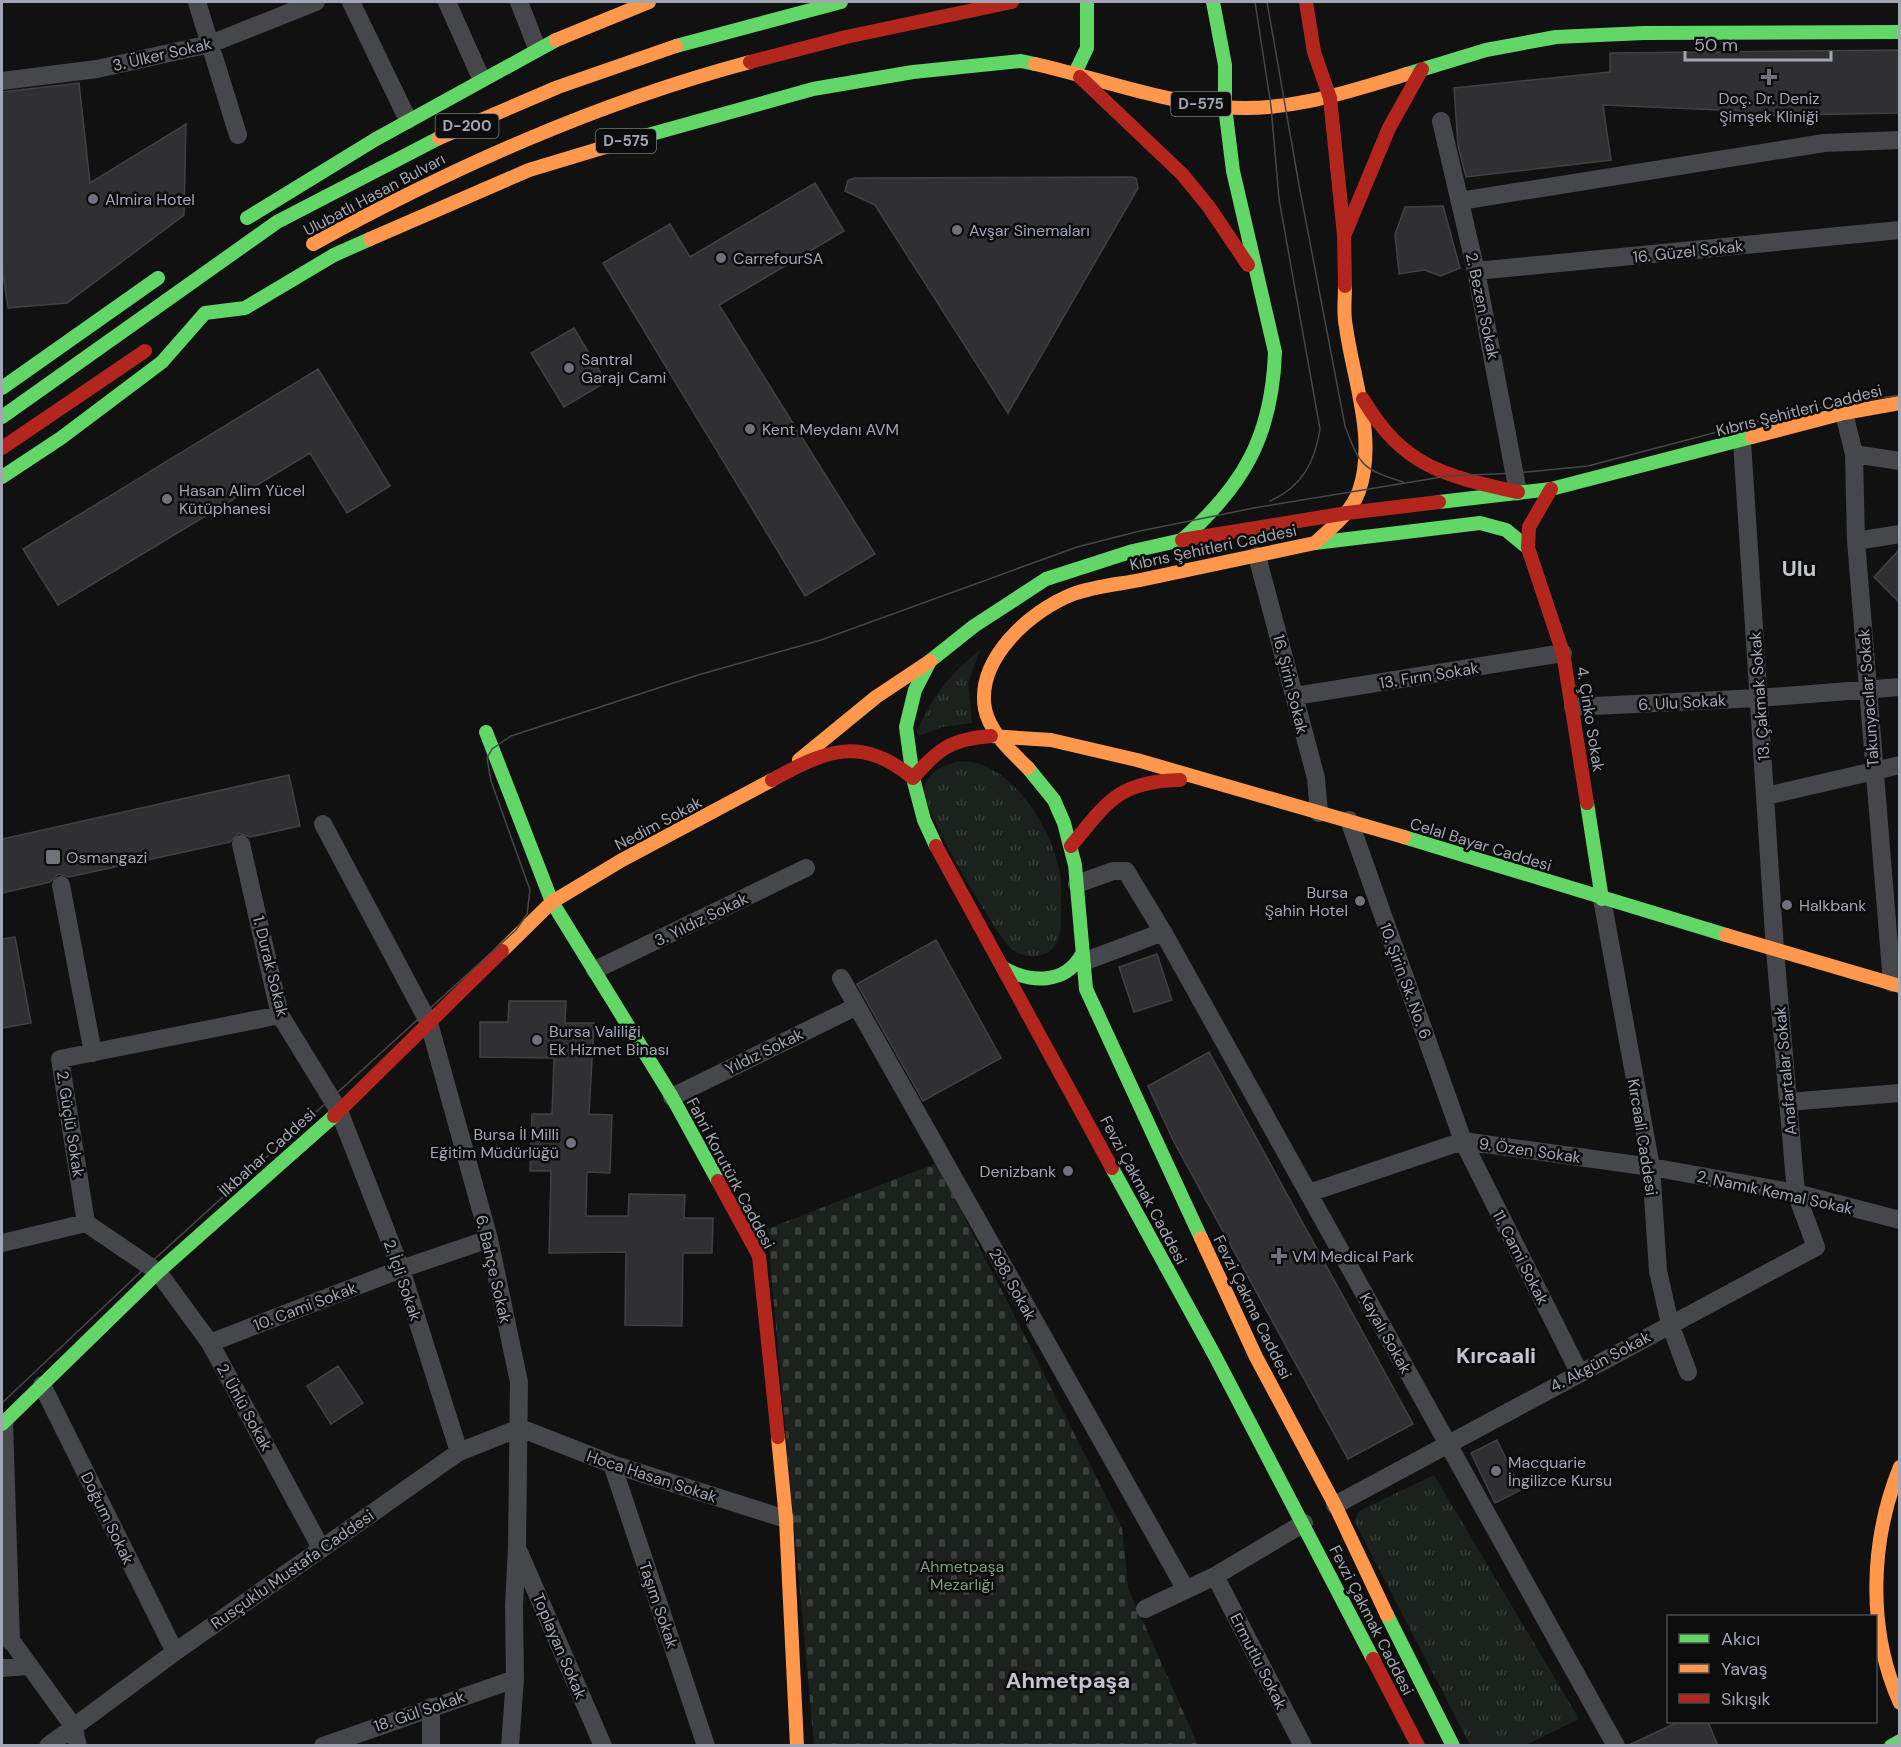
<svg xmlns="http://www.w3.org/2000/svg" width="1901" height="1747" viewBox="0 0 1901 1747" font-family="'DM Sans',sans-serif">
  <defs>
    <pattern id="grass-tufts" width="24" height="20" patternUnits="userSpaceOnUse" patternTransform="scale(1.5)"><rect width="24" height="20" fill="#1b211c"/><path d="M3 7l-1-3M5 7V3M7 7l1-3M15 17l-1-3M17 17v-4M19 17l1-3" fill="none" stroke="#393e3b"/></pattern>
    <pattern id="cemetery-stones" width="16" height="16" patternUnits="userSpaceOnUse" patternTransform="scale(1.5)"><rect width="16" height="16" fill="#1b211c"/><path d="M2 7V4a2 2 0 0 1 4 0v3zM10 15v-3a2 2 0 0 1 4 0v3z" fill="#393e3b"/></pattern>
  </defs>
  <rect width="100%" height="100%" fill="#111"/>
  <!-- grass -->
  <path fill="url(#grass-tufts)" d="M980,650L968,683L972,723L942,727L919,736L917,732C932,697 950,673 980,650Z
    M957,761C964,762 973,761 980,764C1021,778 1053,834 1060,874C1062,884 1061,896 1061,906C1061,921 1063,938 1052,949C1041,959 1026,958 1014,951C998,940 926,814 924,793C923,774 943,766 957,761Z
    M1434,1475L1579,1719L1526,1745H1470L1354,1521L1359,1511Z"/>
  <!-- cemetery -->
  <path fill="url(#cemetery-stones)" d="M937,1163L1122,1528L1128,1588L1198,1745H814L767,1229Z"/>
  <!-- building -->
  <path fill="#303032" stroke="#404144" stroke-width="1.5" d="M1899,50V113L1743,116V111L1603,105L1611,160L1466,177L1458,146L1454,88L1610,72V53Z
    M79,83L90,183L186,124L184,215L67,303L8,308L2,267V92Z
    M1131,177L1136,178L1138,188L1008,413L875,205L845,191L848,180L855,178Z
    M815,183L844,231L719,305L875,554L805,596L603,263L670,224L690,257Z
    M1443,206L1460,268L1441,276L1424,270L1399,274L1395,234L1405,207Z
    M574,328L606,382L564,407L531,353Z
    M318,369L390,486L347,513L310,453L58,605L23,549Z
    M1899,550V602L1874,577Z
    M289,775L300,826L250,837L239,833L230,842L69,877L58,874L50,882L2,893V839Z
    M15,937L31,1023L2,1028V939Z
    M936,940L1001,1058L923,1101L857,984Z
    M1157,954L1172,1000L1134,1012L1119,967Z
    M509,1001H566L565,1023H594L589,1114L612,1115L610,1173L587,1172L586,1216H628L629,1194L685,1195L684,1218H713L712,1253H683L682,1326L625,1325L626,1252L549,1253L551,1171H530L532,1114H552L554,1058L480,1057V1022H508Z
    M1209,1052L1413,1424L1348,1459L1174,1142L1148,1086Z
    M338,1366L363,1403L331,1424L307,1386Z
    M1497,1440L1521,1490L1495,1503L1471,1453Z
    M1678,1722H1708L1718,1746H1627Z"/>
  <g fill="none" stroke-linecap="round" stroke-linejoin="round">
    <!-- street -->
    <path stroke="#46474a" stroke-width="18" d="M197,2L238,135
      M351,2L408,120
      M447,2L481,78
      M519,2L537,48
      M2,81L97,69L210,44L316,2
      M1441,121L1476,271L1518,492
      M1460,201L1824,143L1900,140
      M1476,271L1900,230
      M1844,413L1854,454L1856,541L1892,983
      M1854,454L1900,461
      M1856,541L1900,534
      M1257,556L1316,778L1319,813
      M1295,696L1563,653
      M1573,707L1758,698L1900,687
      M1766,796L1900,765
      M1349,820L1463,1141L1579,1372
      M323,824L429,1023L489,1239L519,1382L517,1547L514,1606L515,1679L510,1746
      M241,844L280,1015L339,1111L401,1269L459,1452
      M1077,884L1113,871H1126L1163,932
      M61,885L93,1053
      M1602,899L1651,1167L1658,1271L1670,1324L1688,1372
      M1083,962L1163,932L1616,1746
      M595,970L806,868
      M841,978L1186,1590
      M672,1097L857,1006
      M1788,1102L1900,1093
      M1309,1193L1463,1141L1651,1167L1796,1193L1900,1220
      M86,1223L158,1272L210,1343L321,1548
      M86,1223L60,1059L280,1015
      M2,1243L86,1223
      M210,1343L401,1269L489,1239
      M42,1385L175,1652
      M4,1422L11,1642
      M612,1464L706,1746
      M1335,1505L1816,1247L1796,1193L1775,950L1742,442
      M519,1552L603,1746
      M1215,1576L1303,1746
      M1145,1609L1215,1576L1304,1523
      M5,1632L73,1726L78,1746
      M2,1668L27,1666
      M431,1707V1746
      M48,1746L175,1652L459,1452L520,1428L612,1464L786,1519
      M323,1746L515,1679"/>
    <!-- fast -->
    <path stroke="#63d668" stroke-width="14" d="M676,46L841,2
      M1075,73L1087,48V2
      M1407,74L1486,50L1556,37L1644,33L1900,32
      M612,145L813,89L913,72L1021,61L1035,64
      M247,218L376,139L556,40
      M2,388L158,278
      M2,417L277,222L439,138
      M2,477L61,438L162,362L205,313L245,308L334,255L370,239
      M1439,502L1551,489L1752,437
      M1182,540C1244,485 1272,436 1275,352L1233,171L1225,107V65L1213,2
      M1315,543L1480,523L1506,530L1528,548
      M486,732L552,902L672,1097L718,1181
      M1028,768L1054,800L1064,823L1075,865L1086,989L1201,1238
      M1587,803L1602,899
      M1404,837L1726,935
      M936,846L924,820L913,778L906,727L915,690L930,661L974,626L1046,579L1133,551L1182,540
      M1003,968C1031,983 1065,985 1082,954
      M1112,1168L1215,1356L1373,1659
      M2,1424L158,1272L334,1116
      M1387,1615L1453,1746
      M1891,1746L1900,1741"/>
    <!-- slow -->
    <path stroke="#ff974d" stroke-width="14" d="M556,40L649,2
      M1035,64C1097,78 1159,101 1223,107C1286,113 1348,92 1407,74
      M439,138L558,87L676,46
      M370,239L529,170L612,145
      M313,244C452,168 596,103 750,62
      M1752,437L1844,413L1900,403
      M1315,543C1332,527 1351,513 1359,491C1377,439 1353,379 1346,327C1343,314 1345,299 1345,286
      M991,736L1051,740L1137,760L1404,837
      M799,760L876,697L930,661
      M1028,768C1011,751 990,733 985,709C976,659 1030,611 1073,594C1095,586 1122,584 1145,579C1201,567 1258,555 1315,543
      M1726,935L1900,986
      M502,951L552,902L622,860L772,780
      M1201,1238L1256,1357L1335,1505L1387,1615
      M778,1437L786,1519L797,1746
      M1900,1467C1870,1541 1867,1630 1900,1703"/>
    <!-- jam -->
    <path stroke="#b3261e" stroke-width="14" d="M1306,2L1314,52L1330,98L1344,235
      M750,62L846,37L1012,2
      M1080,77L1182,174L1209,207L1248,265
      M1345,286L1344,236L1389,128L1422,69
      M1363,399C1403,467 1445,476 1518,492
      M2,448L145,351
      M1551,489L1529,527L1528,548L1563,653L1587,803
      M1182,540L1347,513L1439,502
      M772,780C826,750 861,735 913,778C938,749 951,739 991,736
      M936,846L1112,1168
      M1071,846C1107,802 1119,781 1180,780
      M334,1116L502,951
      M718,1181L759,1256L778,1437
      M1373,1659L1418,1746"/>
    <!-- tram -->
    <path stroke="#46474a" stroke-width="1.5" d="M1255,2L1271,106L1279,199L1320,429C1315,462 1302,487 1270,501
      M1267,2L1299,185L1345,426C1360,466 1362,469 1403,482
      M2,1403L148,1265L516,930L527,914L530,890L491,781L487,758L492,749L511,736L698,675L821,640L1077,547L1140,531L1254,508L1448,476L1517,473L1588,466L1793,412L1900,395"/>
  </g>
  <!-- markers -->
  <g fill="#6f727a" stroke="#0c0c0d" stroke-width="2">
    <path d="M1766 68h6v6h6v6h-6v6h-6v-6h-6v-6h6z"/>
    <circle cx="93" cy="199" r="6"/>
    <circle cx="957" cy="230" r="6"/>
    <circle cx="721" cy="258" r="6"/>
    <circle cx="569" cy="368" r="6"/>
    <circle cx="750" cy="429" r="6"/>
    <circle cx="167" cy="499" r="6"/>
    <rect x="45" y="849" width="16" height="16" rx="3"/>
    <circle cx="1360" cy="901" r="6"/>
    <circle cx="1787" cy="905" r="6"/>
    <circle cx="537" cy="1040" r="6"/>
    <circle cx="571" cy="1143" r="6"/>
    <circle cx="1068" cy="1171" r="6"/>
    <path d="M1276 1247h6v6h6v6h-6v6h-6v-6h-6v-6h6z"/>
    <circle cx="1496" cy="1471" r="6"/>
  </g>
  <g text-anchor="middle" stroke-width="5" stroke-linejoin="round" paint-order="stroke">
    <!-- shield labels -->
    <g fill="#0c0c0d" stroke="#757880" stroke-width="1.5">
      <rect x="1171" y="92" width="60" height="24" rx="4.5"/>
      <rect x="435.5" y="114" width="63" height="24" rx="4.5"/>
      <rect x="596" y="129" width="60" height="24" rx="4.5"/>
    </g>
    <g font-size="15" font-weight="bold" fill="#a2a6b2">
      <text x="1201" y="109">D-575</text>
      <text x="467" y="131">D-200</text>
      <text x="626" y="146">D-575</text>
    </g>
    <!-- street labels -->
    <g font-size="16" fill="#a2a6b2" stroke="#0c0c0d">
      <text transform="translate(162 54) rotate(-13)" y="6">3. Ülker Sokak</text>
      <text transform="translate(374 194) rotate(-28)" y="6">Ulubatlı Hasan Bulvarı</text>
      <text transform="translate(1688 251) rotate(-6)" y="6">16. Güzel Sokak</text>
      <text transform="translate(1483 306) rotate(78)" y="6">2. Bezen Sokak</text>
      <text transform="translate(1799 410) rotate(-14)" y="6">Kıbrıs Şehitleri Caddesi</text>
      <text transform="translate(1213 547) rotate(-12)" y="6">Kıbrıs Şehitleri Caddesi</text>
      <text transform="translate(1429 675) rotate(-9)" y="6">13. Fırın Sokak</text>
      <text transform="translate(1291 684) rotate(76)" y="6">16. Şirin Sokak</text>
      <text transform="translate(1759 696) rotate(-94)" y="6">13. Çakmak Sokak</text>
      <text transform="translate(1868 698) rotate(-94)" y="6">Takunyacılar Sokak</text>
      <text transform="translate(1682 702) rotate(-3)" y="6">6. Ulu Sokak</text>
      <text transform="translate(1591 719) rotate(81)" y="6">4. Çinko Sokak</text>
      <text transform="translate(658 823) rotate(-28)" y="6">Nedim Sokak</text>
      <text transform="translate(1481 844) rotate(17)" y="6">Celal Bayar Caddesi</text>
      <text transform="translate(701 919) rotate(-26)" y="6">3. Yıldız Sokak</text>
      <text transform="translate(271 966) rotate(76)" y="6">1. Durak Sokak</text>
      <text transform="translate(1406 981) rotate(70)" y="6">10. Şirin Sk. No. 6</text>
      <text transform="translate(764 1051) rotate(-26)" y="6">Yıldız Sokak</text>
      <text transform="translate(1785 1071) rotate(-95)" y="6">Anafartalar Sokak</text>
      <text transform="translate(71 1124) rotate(81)" y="6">2. Güçlü Sokak</text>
      <text transform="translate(1643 1137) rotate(81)" y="6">Kırcaali Caddesi</text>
      <text transform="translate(1530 1150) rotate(8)" y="6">9. Özen Sokak</text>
      <text transform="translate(267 1152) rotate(-42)" y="6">İlkbahar Caddesi</text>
      <text transform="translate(731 1173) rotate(62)" y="6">Fahri Korutürk Caddesi</text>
      <text transform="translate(1144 1190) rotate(62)" y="6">Fevzi Çakmak Caddesi</text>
      <text transform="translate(1775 1192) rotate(12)" y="6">2. Namık Kemal Sokak</text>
      <text transform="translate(1521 1257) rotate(63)" y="6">11. Cami Sokak</text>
      <text transform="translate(494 1269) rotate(77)" y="6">6. Bahçe Sokak</text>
      <text transform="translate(403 1280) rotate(71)" y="6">2. İçli Sokak</text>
      <text transform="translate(1013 1284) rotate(61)" y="6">298. Sokak</text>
      <text transform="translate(305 1306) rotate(-21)" y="6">10. Cami Sokak</text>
      <text transform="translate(1253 1307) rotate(64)" y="6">Fevzi Çakma Caddesi</text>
      <text transform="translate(1386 1333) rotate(61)" y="6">Kayalı Sokak</text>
      <text transform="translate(1600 1361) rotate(-28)" y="6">4. Akgün Sokak</text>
      <text transform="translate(245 1407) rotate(61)" y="6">2. Ünlü Sokak</text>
      <text transform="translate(652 1476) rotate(18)" y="6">Hoca Hasan Sokak</text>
      <text transform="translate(108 1518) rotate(64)" y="6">Doğum Sokak</text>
      <text transform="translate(292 1569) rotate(-35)" y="6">Rusçuklu Mustafa Caddesi</text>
      <text transform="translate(659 1605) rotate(71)" y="6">Taşım Sokak</text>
      <text transform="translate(1372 1620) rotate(63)" y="6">Fevzi Çakmak Caddesi</text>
      <text transform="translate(560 1646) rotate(67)" y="6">Toplayan Sokak</text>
      <text transform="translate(1259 1661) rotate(63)" y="6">Ermutlu Sokak</text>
      <text transform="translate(419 1711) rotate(-19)" y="6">18. Gül Sokak</text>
    </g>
    <!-- poi labels -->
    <g font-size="16" fill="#a2a6b2" stroke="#0c0c0d" text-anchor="start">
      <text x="1769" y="104" text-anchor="middle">Doç. Dr. Deniz<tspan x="1769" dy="18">Şimşek Kliniği</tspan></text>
      <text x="105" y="205">Almira Hotel</text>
      <text x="969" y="236">Avşar Sinemaları</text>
      <text x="733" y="264">CarrefourSA</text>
      <text x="581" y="365">Santral<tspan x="581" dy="18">Garajı Cami</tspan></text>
      <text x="762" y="435">Kent Meydanı AVM</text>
      <text x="179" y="496">Hasan Alim Yücel<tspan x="179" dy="18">Kütüphanesi</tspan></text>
      <text x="66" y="863">Osmangazi</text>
      <text x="1348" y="898" text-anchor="end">Bursa<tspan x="1348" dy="18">Şahin Hotel</tspan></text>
      <text x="1799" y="911">Halkbank</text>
      <text x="549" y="1037">Bursa Valiliği<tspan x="549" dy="18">Ek Hizmet Binası</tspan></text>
      <text x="559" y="1140" text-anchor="end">Bursa İl Milli<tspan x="559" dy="18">Eğitim Müdürlüğü</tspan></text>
      <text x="1056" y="1177" text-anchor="end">Denizbank</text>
      <text x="1292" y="1262">VM Medical Park</text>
      <text x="1508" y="1468">Macquarie<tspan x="1508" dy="18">İngilizce Kursu</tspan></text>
    </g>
    <!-- park labels -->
    <g font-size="16" fill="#7a9d7f" stroke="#0c0c0d">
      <text x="962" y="1572">Ahmetpaşa<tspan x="962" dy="18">Mezarlığı</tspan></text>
    </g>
    <!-- district labels -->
    <g font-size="22" font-weight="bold" fill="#c3c5ce" stroke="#0c0c0d">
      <text x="1799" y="576">Ulu</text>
      <text x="1496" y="1363">Kırcaali</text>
      <text x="1068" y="1688">Ahmetpaşa</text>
    </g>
  </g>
  <!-- border -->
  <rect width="1901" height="1747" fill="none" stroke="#a2a6b2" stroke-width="6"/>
  <!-- legend -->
  <rect x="1667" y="1615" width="210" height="108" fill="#0c0c0d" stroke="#484a4f" stroke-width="1.5"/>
  <rect x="1679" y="1634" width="30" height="9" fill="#63d668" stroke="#484a4f" stroke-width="1.5"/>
  <text x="1721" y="1645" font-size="18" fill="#a2a6b2">Akıcı</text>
  <rect x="1679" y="1664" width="30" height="9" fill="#ff974d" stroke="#484a4f" stroke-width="1.5"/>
  <text x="1721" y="1675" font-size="18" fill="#a2a6b2">Yavaş</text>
  <rect x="1679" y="1694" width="30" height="9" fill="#b3261e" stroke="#484a4f" stroke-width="1.5"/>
  <text x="1721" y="1705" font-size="18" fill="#a2a6b2">Sıkışık</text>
  <!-- scale -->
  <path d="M1685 51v9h146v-9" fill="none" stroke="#a2a6b2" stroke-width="3"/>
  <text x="1694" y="51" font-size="18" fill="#a2a6b2" stroke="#0c0c0d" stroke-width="4.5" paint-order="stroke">50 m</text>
</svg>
